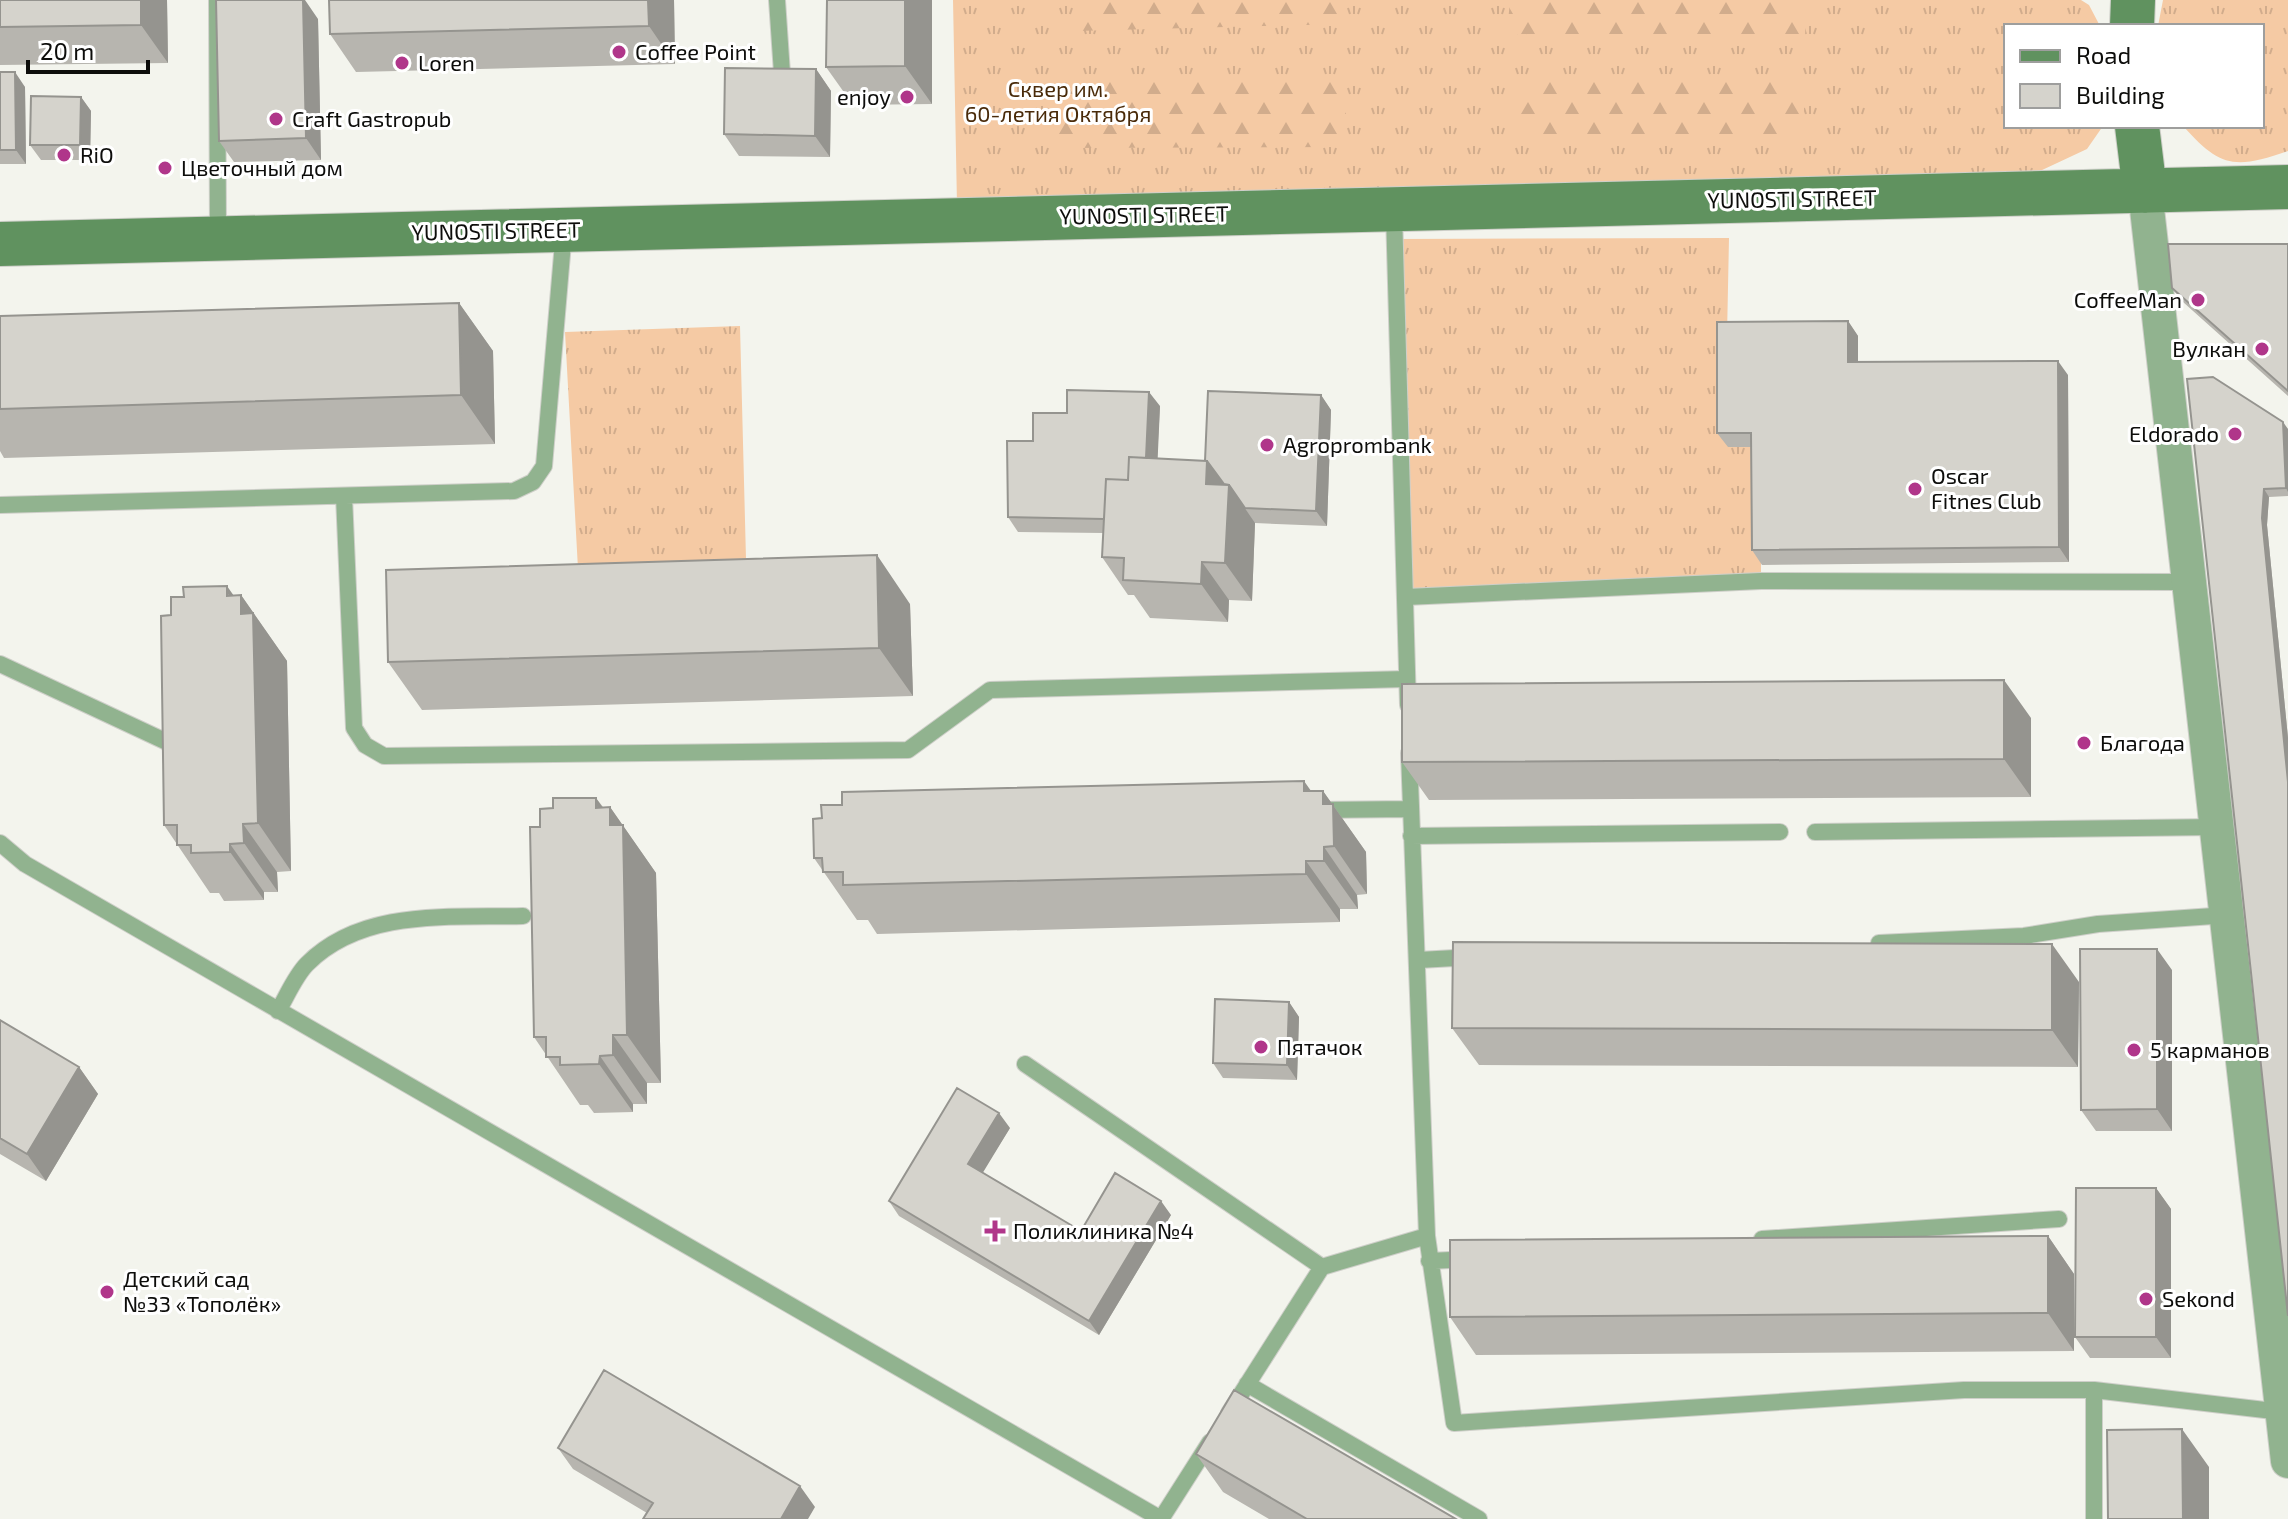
<svg xmlns="http://www.w3.org/2000/svg" width="2288" height="1519" viewBox="0 0 2288 1519" font-family="'Exo 2',sans-serif">
  <defs>
    <pattern id="grass-tufts" width="24" height="20" patternUnits="userSpaceOnUse" patternTransform="scale(2)"><rect width="24" height="20" fill="#f5caa4"/><path d="M3 7l-1-3M5 7V3M7 7l1-3M15 17l-1-3M17 17v-4M19 17l1-3" fill="none" stroke="#d1ac8c"/></pattern>
    <pattern id="forest-firs" width="22" height="20" patternUnits="userSpaceOnUse" patternTransform="scale(2)"><rect width="22" height="20" fill="#f5caa4"/><path d="M5 1l3.5 6h-7zM16 11l3.5 6h-7z" fill="#d1ac8c"/></pattern>
  </defs>
  <rect width="100%" height="100%" fill="#f3f4ed"/>
  <!-- grass -->
  <path fill="url(#grass-tufts)" d="M953,0H2081L2089,5L2100,26H2006V126H2103L2087,149L2025,178L957,205Z
    M2163,0H2288V151C2234,170 2220,167 2183,126H2262V26H2158Z
    M1729,238L1727,337L1761,447V581L1406,597L1395,239Z
    M740,326L746,559L578,569L565,332Z"/>
  <!-- forest -->
  <path fill="url(#forest-firs)" d="M1079,0H1340L1342,24L1076,31Z
    M1510,0H1806L1805,41L1507,34Z
    M1804,76V142H1513L1514,77Z
    M1346,81V147L1056,148V82Z"/>
  <g fill="none" stroke-linecap="round" stroke-linejoin="round">
    <!-- lane casing -->
    <g stroke="#cecfc9" stroke-width="18">
      <path id="lane" d="M217,0L218,238
        M777,0L783,88
        M1394,213L1408,705
        M344,496L354,728L365,745L384,756L908,750L990,690L1407,679
        M0,505L514,491L533,482L544,466L564,231
        M1406,597L1761,581L2191,582
        M0,664L169,743
        M1409,753L1427,1236L1454,1423L1964,1390H2094L2282,1412
        M1316,810L1410,809
        M1815,832L2218,827
        M1411,836L1780,832
        M0,843L25,864L1161,1519
        M1879,943L2024,936L2098,924L2228,915
        M1419,960L1473,957
        M278,1011C287,996 295,976 307,964C363,908 450,918 523,916
        M1025,1064L1322,1267
        M1762,1239L2059,1219
        M1429,1261L1472,1259
        M1247,1384L1479,1519
        M1229,1413L1322,1267L1427,1236
        M1161,1519L1210,1442
        M2094,1519V1390"/>
    </g>
    <!-- street casing -->
    <g stroke="#cecfc9" stroke-width="36">
      <path id="street" d="M2145,191L2288,1461"/>
    </g>
    <!-- secondary casing -->
    <g stroke="#cecfc9" stroke-width="46">
      <path id="secondary" d="M2132,26L2133,0
        M2137,126L2145,191
        M0,244L2288,187"/>
    </g>
    <!-- lane -->
    <use href="#lane" stroke="#91b38f" stroke-width="16"/>
    <!-- street -->
    <use href="#street" stroke="#91b38f" stroke-width="34"/>
    <!-- secondary -->
    <use href="#secondary" stroke="#60925f" stroke-width="44"/>
  </g>
  <!-- wall -->
  <path fill="#b7b5af" d="M0,0H167L168,63L0,65Z
    M674,0L675,64L356,72L330,34Z
    M932,0V104L853,105L826,67Z
    M318,19L321,160L234,162L219,141Z
    M816,69L831,91L830,157L739,156L724,134Z
    M0,72L25,87L26,164H0Z
    M81,97L91,111L90,160H41L30,145Z
    M2288,244V396L2183,302L2172,288Z
    M459,303L493,351L495,444L4,458L0,451V409Z
    M1848,321L1858,336V362L2068,375L2069,562L1762,565L1752,550L1751,447H1728L1717,433Z
    M2187,379L2288,429V496L2269,497L2267,525L2288,738V1316Z
    M1321,395L1331,410L1327,526L1255,523L1252,601L1229,600L1228,622L1150,618L1134,595H1128L1102,557L1103,533L1018,532L1008,517L1033,441L1067,413L1160,406L1157,459L1205,461Z
    M241,595L287,661L291,871L277,872L278,892H264V900L224,901L219,893H210L164,825L171,615L233,596Z
    M910,604L913,696L422,710L388,662Z
    M2031,718V797L1429,800L1402,762Z
    M1311,791H1323L1366,852L1367,894L1357,895L1358,909H1340V922L877,934L868,920H857L814,858Z
    M596,798L603,807H610L656,873L661,1083H647V1104H633V1112L594,1113L588,1105H580L534,1037L540,827L553,808Z
    M2172,970V1131H2096L2081,1110Z
    M2079,982L2078,1067L1479,1065L1452,1028Z
    M1289,1002L1299,1017L1297,1080L1223,1078L1213,1063Z
    M0,1020L79,1067L98,1094L46,1181L0,1154Z
    M1010,1128L982,1172L1081,1231L1171,1215L1099,1335L899,1216L889,1201Z
    M2156,1188L2171,1209V1358H2090L2075,1337Z
    M2048,1236L2074,1274V1351L1476,1355L1450,1317Z
    M558,1448L815,1507L647,1513L573,1469Z
    M1196,1454L1456,1519H1269L1223,1492Z"/>
  <!-- shaded-wall -->
  <path fill="#95948f" d="M141,0H167L168,63L141,25Z
    M303,0H305L318,19L321,160L306,138Z
    M648,0H674L675,64L649,26Z
    M905,0H932V104L905,66Z
    M816,69L831,91L830,157L815,136Z
    M15,72L25,87L26,164L16,150Z
    M81,97L91,111L90,160L80,145Z
    M459,303L493,351L495,444L461,395Z
    M1848,321L1858,336V377L1848,362Z
    M2058,361L2068,375L2069,562L2059,547Z
    M1149,392L1160,406L1155,518L1144,503Z
    M1321,395L1331,410L1327,526L1316,511Z
    M2283,422L2288,429V492L2286,488Z
    M1207,461L1229,485L1255,523L1252,601L1225,563L1206,484Z
    M2264,489L2269,497L2267,525L2288,738V782L2262,518Z
    M877,555L910,604L913,696L879,648Z
    M1202,562L1229,600L1228,622L1201,584Z
    M227,586L241,606V595L287,661L291,871L258,823Z
    M2004,680L2031,718V797L2004,759Z
    M1304,781L1333,822L1323,804V791L1366,852L1367,894L1334,846L1304,791Z
    M596,798L610,818V807L656,873L661,1083L627,1035Z
    M243,824L277,872L278,892L244,843Z
    M230,844L264,892V900L230,852Z
    M1324,847L1357,895L1358,909L1324,861Z
    M1306,861L1340,909V922L1306,874Z
    M2052,944L2079,982L2078,1067L2052,1030Z
    M2157,949L2172,970V1131L2157,1109Z
    M1289,1002L1299,1017L1297,1080L1287,1065Z
    M613,1035L647,1083V1104L613,1055Z
    M600,1056L633,1104V1112L599,1064Z
    M79,1067L98,1094L46,1181L27,1154Z
    M999,1113L1010,1128L979,1179L968,1164Z
    M2156,1188L2171,1209V1358L2156,1337Z
    M1161,1201L1171,1215L1099,1335L1089,1321Z
    M2048,1236L2074,1274V1351L2048,1313Z
    M2182,1429L2209,1467V1519H2183Z
    M800,1486L815,1507L808,1519H781Z"/>
  <!-- building -->
  <path fill="#d5d3cc" stroke="#95948f" stroke-width="2" d="M0,0H141V25L0,27Z
    M216,0H303L306,138L219,141Z
    M329,0H648L649,26L330,34Z
    M827,0H905V66L826,67Z
    M725,68L816,69L815,136L724,134Z
    M0,72H15L16,150H0Z
    M31,96L81,97L80,145H30Z
    M2168,244H2288V391L2172,288Z
    M459,303L461,395L0,409V316Z
    M1848,321V362L2058,361L2059,547L1752,550L1751,433H1717V322Z
    M2213,377L2283,422L2286,488L2264,489L2262,518L2288,782V1316L2187,379Z
    M1067,390L1149,392L1146,458L1129,457L1128,480L1106,479L1104,519L1008,517L1007,441H1033V413H1067Z
    M1208,391L1321,395L1316,511L1245,508L1229,485L1224,484L1207,461H1205Z
    M1129,457L1207,461L1206,484L1229,485L1225,563L1202,562L1201,584L1123,580L1124,558L1102,557L1106,479L1128,480Z
    M877,555L879,648L388,662L386,570Z
    M227,586V596L241,595V614L253,613L258,823L243,824L244,843L230,844V852L191,853V845H177V825H164L161,616L171,615V597H184L183,587Z
    M2004,680V759L1402,762V684Z
    M1304,781V791H1323V804H1333L1334,846L1324,847V861H1306V874L843,885V872H823L822,858H814L813,819L822,818L821,805H842V792Z
    M553,798H596V808L610,807V825H623L627,1035H613V1055L600,1056L599,1064L560,1065V1057H546V1037H534L530,827H540V809L553,808Z
    M1453,942L2052,944V1030L1452,1028Z
    M2080,949H2157V1109L2081,1110Z
    M1215,999L1289,1002L1287,1065L1213,1063Z
    M0,1020L79,1067L27,1154L0,1138Z
    M957,1088L999,1113L968,1164L1081,1231L1115,1173L1161,1201L1089,1321L889,1201Z
    M2076,1188H2156V1337H2075Z
    M2048,1236V1313L1450,1317V1240Z
    M604,1370L800,1486L781,1519H643L653,1503L558,1448Z
    M1234,1390L1456,1519H1307L1196,1454Z
    M2182,1429L2183,1519H2108L2107,1430Z"/>
  <!-- markers -->
  <g fill="#b0368a" stroke="#fff" stroke-width="3">
    <circle cx="619" cy="52" r="8"/>
    <circle cx="402" cy="63" r="8"/>
    <circle cx="907" cy="97" r="8"/>
    <circle cx="276" cy="119" r="8"/>
    <circle cx="64" cy="155" r="8"/>
    <circle cx="165" cy="168" r="8"/>
    <circle cx="2198" cy="300" r="8"/>
    <circle cx="2262" cy="349" r="8"/>
    <circle cx="2235" cy="434" r="8"/>
    <circle cx="1267" cy="445" r="8"/>
    <circle cx="1915" cy="489" r="8"/>
    <circle cx="2084" cy="743" r="8"/>
    <circle cx="1261" cy="1047" r="8"/>
    <circle cx="2134" cy="1050" r="8"/>
    <path d="M991 1219h8v8h8v8h-8v8h-8v-8h-8v-8h8z"/>
    <circle cx="107" cy="1292" r="8"/>
    <circle cx="2146" cy="1299" r="8"/>
  </g>
  <g text-anchor="middle" stroke-width="6" stroke-linejoin="round" paint-order="stroke">
    <!-- poi labels -->
    <g font-size="22" fill="#0d0d0b" stroke="#fff" text-anchor="start">
      <text x="635" y="60">Coffee Point</text>
      <text x="418" y="71">Loren</text>
      <text x="891" y="105" text-anchor="end">enjoy</text>
      <text x="292" y="127">Craft Gastropub</text>
      <text x="80" y="163">RiO</text>
      <text x="181" y="176">Цветочный дом</text>
      <text x="2182" y="308" text-anchor="end">CoffeeMan</text>
      <text x="2246" y="357" text-anchor="end">Вулкан</text>
      <text x="2219" y="442" text-anchor="end">Eldorado</text>
      <text x="1283" y="453">Agroprombank</text>
      <text x="1931" y="484">Oscar<tspan x="1931" dy="25">Fitnes Club</tspan></text>
      <text x="2100" y="751">Благода</text>
      <text x="1277" y="1055">Пятачок</text>
      <text x="2150" y="1058">5 карманов</text>
      <text x="1013" y="1239">Поликлиника №4</text>
      <text x="123" y="1287">Детский сад<tspan x="123" dy="25">№33 «Тополёк»</tspan></text>
      <text x="2162" y="1307">Sekond</text>
    </g>
    <!-- park labels -->
    <g font-size="22" fill="#492a09" stroke="#fff">
      <text x="1058" y="97">Сквер им.<tspan x="1058" dy="25">60-летия Октября</tspan></text>
    </g>
    <!-- street labels -->
    <g font-size="22" fill="#0d0d0b" stroke="#fff">
      <text transform="translate(1792 199) rotate(-1)" y="8">YUNOSTI STREET</text>
      <text transform="translate(1144 215) rotate(-1)" y="8">YUNOSTI STREET</text>
      <text transform="translate(496 231) rotate(-1)" y="8">YUNOSTI STREET</text>
    </g>
  </g>
  <!-- legend -->
  <rect x="2004" y="24" width="260" height="104" fill="#ffffff" stroke="#9e9e9d" stroke-width="2"/>
  <rect x="2020" y="50" width="40" height="12" fill="#60925f" stroke="#9e9e9d" stroke-width="2"/>
  <text x="2076" y="64" font-size="24" fill="#0d0d0b">Road</text>
  <rect x="2020" y="84" width="40" height="24" fill="#d5d3cc" stroke="#9e9e9d" stroke-width="2"/>
  <text x="2076" y="104" font-size="24" fill="#0d0d0b">Building</text>
  <!-- scale -->
  <path d="M28 60v12h120v-12" fill="none" stroke="#0d0d0b" stroke-width="4"/>
  <text x="40" y="60" font-size="24" fill="#0d0d0b" stroke="#ffffff" stroke-width="6" paint-order="stroke">20 m</text>
</svg>
